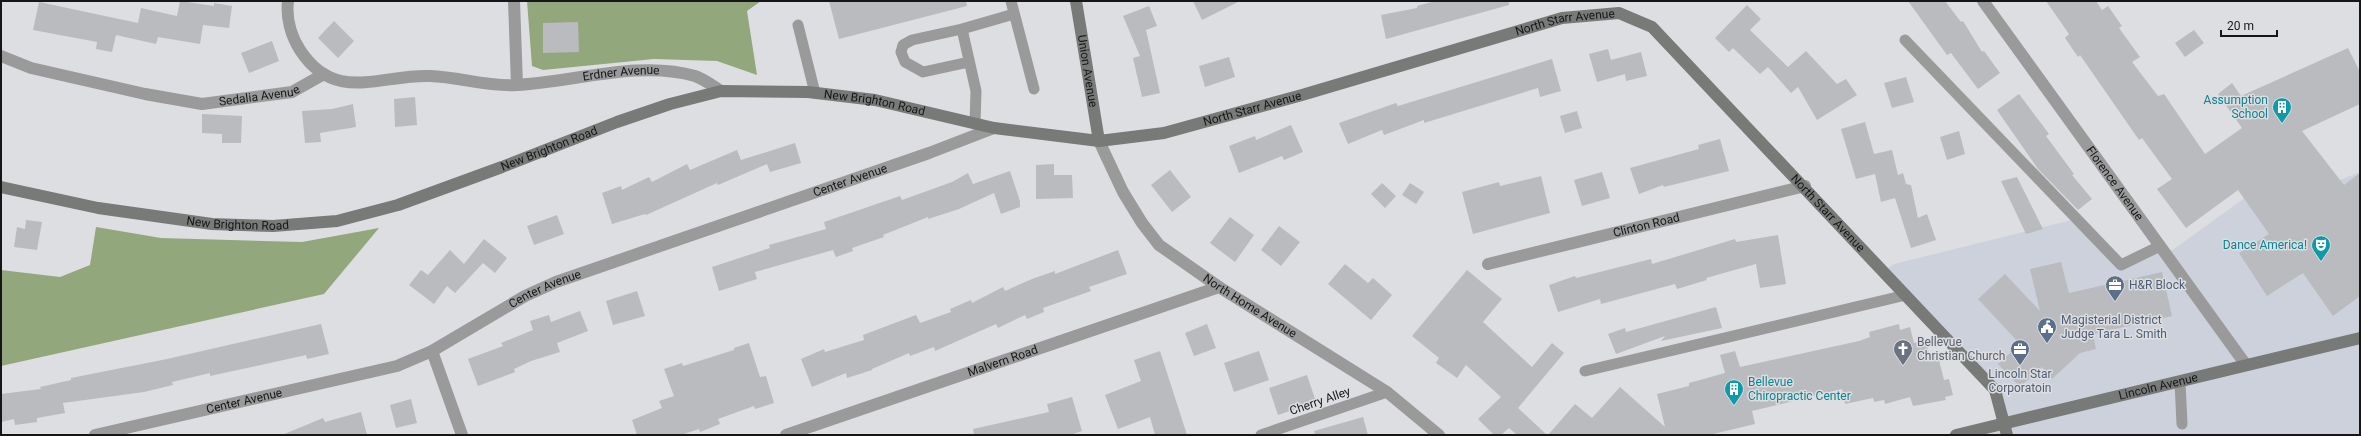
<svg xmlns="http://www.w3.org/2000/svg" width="2361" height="436" viewBox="0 0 2361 436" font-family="Roboto,sans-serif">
  <rect width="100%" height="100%" fill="#dddee2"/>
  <!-- built -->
  <path fill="#cdd1dc" d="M2296,161L2330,184L2360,172V435H1956L2004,424L1995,390L1884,271L1894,264L2076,219L2121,265L2160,246L2167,254Z"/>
  <!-- forest -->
  <path fill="#93a77c" d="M527,1H761L747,11L757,75L717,61L654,59L543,70L532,66Z
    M96,227L161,238L302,242L379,228L324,294L1,366V270L60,277L90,265Z"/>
  <!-- building -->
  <path fill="#b9bbbe" d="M180,1L214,6V3L232,6L229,28L203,25L200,44L158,37L156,44L116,35L112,52L96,49L97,42L33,30L39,2L138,23L141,8L177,16Z
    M829,1H966L967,6L839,39Z
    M1193,1H1240L1202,20Z
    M1435,1H1509V5L1386,39L1381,15L1417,8V6Z
    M1908,1H1945L1961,22L1963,21L1982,52L1984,51L2000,73L1978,89L1951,53L1947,55Z
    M2046,1H2096L2102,10L2108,6L2122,26L2119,28L2140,57L2132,62L2158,96L2164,94L2205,154L2242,128L2218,94L2232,83L2241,96L2348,48L2360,72V104L2302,131L2344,185L2360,173V296L2333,316L2303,273L2267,296L2239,253L2269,234L2238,190L2186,228L2157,189L2172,179L2142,138L2139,140L2080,55L2078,57L2065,38L2069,34Z
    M1747,5L1761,19L1750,30L1788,67L1806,51L1837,84L1846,79L1857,95L1817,120L1798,87L1791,93L1768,67L1760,74L1733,48L1729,52L1715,38Z
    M1149,6L1157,26L1146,30L1160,93L1142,97L1133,58L1140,56L1123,16Z
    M334,21L354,41L338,58L318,38Z
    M578,22L579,52L543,53V23Z
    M2194,30L2204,43L2185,57L2175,43Z
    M272,41L279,61L249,73L241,53Z
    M1608,49L1611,60L1641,52L1647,76L1626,81L1625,74L1597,82L1589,54Z
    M1229,57L1235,77L1205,87L1199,66Z
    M1552,59L1561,91L1540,97L1538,88L1424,123V120L1384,135L1382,130L1348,144L1339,123L1396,103L1398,106Z
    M1906,77L1914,102L1892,108L1884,83Z
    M2019,94L2049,134L2046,136L2074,174L2072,175L2092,199L2078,210L2038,169L1997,110Z
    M415,97L417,125L395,127L394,99Z
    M353,104L356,127L320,133L321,142L305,143L302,111L332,109Z
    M1577,111L1582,128L1565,133L1560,116Z
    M202,114L242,116L241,143H222V134L202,133Z
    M1865,122L1874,154L1892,150L1898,175L1903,173L1906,184L1911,185L1918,218L1927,214L1936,240L1911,248L1895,198L1881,202L1875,174L1856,179L1841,129Z
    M1291,125L1303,152L1284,160L1282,156L1239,173L1229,146L1255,136L1256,140Z
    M1959,131L1965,154L1947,160L1940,137Z
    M1720,139L1729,171L1664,187L1663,185L1639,194L1630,168L1699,149L1698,145Z
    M795,143L801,163L770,172L767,164L718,185L717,183L646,215L645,214L612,224L602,193L621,186L622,190L649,177L652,182L687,164L690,170L737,150L741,160Z
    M1054,164V175H1072L1073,198L1036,199V165Z
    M1170,170L1191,197L1172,212L1151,185Z
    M1010,171L1020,201V207L1001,214L994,193L959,209L928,219V217L883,235L884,237L852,248L853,251L836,257L833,250L755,272L757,279L719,291L712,267L770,248L769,245L826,229L824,222L900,196L902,200L952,182L968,173L973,184Z
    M1602,172L1610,198L1582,206L1574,180Z
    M1541,176L1550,213L1473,234L1462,192L1499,182L1500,186Z
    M2017,177L2043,229L2026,234L2001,181Z
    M1382,183L1396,196L1385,208L1371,194Z
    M1410,183L1424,192L1416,204L1402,195Z
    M557,215L564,234L534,245L527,226Z
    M1230,217L1254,235L1235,262L1210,243Z
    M26,220L42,222L37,250L14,247L17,227L25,229Z
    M1279,226L1300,242L1281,266L1261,250Z
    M1778,235L1786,284L1760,288L1756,264L1706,278L1707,280L1677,289L1675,284L1601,304L1600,299L1558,312L1549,285L1575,276L1576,278L1651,259L1652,264L1735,239L1736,242Z
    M484,239L507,258L495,273L483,263L455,293L447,286L434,304L409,285L421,270L428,275L450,250L464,264Z
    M1118,250L1127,274L1089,287L1091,291L1043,308L1044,312L1027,319L1025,315L998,328L996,324L935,351L934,347L910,356L909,353L872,369V370L847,378L846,373L812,387L801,359L824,349L825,352L864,340L863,335L916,315L920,323L951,312L950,309L971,300L972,303L1003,287L1005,291L1032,279L1055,271V274Z
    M2061,262L2069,293L2162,272L2172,316L2093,334L2096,349L2080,353L2052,379L2042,367L2020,387L1998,364L2020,344L1978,299L2005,274L2040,311L2030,269Z
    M1345,264L1368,283L1373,278L1392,295L1371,320L1328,284Z
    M1467,270L1502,299L1483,322L1532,367L1552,343L1564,353L1518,408L1547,435H1517L1509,428L1501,435H1494L1478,419L1501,397L1466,365L1457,378L1436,363L1439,358L1412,336Z
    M637,291L645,316L613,325L606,301Z
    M1716,307L1722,328L1661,341L1665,336L1616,354L1608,334L1625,328L1626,332Z
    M580,311L588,331L557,343L560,352L531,361L514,369L515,372L478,386L468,359L503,346L501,343L533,330L530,321L549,315L551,322Z
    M321,324L329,354L307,359L306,355L210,376V373L172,382L173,385L144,392L63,403L65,413L37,418V422L15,425L14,419L1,422V394L41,389L40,387L71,380V378L167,359Z
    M1207,324L1216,348L1194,356L1185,333Z
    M1899,324L1900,330L1910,327L1914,343L1926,340L1929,354L1937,352L1944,380L1949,379L1953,395L1945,397L1946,400L1913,406L1910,397L1885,404L1884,400L1874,402L1873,398L1845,404L1842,389L1752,411L1755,424L1709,435H1548L1575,404L1592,418L1620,387L1665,427L1657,394L1689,386V383L1725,373L1720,355L1735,351L1740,367L1859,341L1870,337L1869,332Z
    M749,343L760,377L766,376L774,403L755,409L754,406L718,419L720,424L700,432L699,429L681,435H637L632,420L662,408L659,401L674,396L664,369L682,363L683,366L734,350V348Z
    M1160,351L1187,435H1155L1150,417L1118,429L1105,395L1141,381L1134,360Z
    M1259,351L1269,380L1234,392L1224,363Z
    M1307,375L1316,402L1278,415L1269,388Z
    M1072,397L1082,431L1070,435H974L973,429L1049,412L1047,404Z
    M411,399L417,423L396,428L390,405Z
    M361,412L367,435H282L323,418L325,422Z
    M1363,417L1368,435H1315L1314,431Z"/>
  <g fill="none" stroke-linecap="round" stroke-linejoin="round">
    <!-- lane -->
    <path stroke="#999a99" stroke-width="11" d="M1011,1L1034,89
      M798,25L815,93
      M962,29L1014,14
      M1905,40L2121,265L2160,246
      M969,62L923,72L905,62L901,52L903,45L912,40L962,29L976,91L975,124
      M1585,371L1906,295
      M2180,382L2182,424
      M1261,435L1387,392"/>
    <!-- street -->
    <g stroke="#999a99" stroke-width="12">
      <path id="s1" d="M288,1C286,18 291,36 300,50C335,104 381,74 430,76C460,77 487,87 517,85C573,82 640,60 695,76C704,79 713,86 721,91"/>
      <path d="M514,1L517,85"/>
      <path id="s2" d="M1983,1L2246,365"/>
      <path id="s3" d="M1,56L31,68L145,94L202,104L292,92L324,74"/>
      <path id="s4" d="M1099,141L1123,192L1142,223L1159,245L1219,287L1387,392L1439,435"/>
      <path id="s5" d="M1488,264L1805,186"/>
      <path d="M432,351L462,435"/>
      <path id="s6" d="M95,435L397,366L432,351L525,296L556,282L929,153L994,128"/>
      <path id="s7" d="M786,435L1219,287"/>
    </g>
    <!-- secondary -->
    <g stroke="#787a78" stroke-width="12">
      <path id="s8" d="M1076,1L1099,141"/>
      <path id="s9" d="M1,187L98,208L212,224L273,226L337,221L398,205L502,167L617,122L670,104L721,91L808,92L875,100L994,128L1099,141L1164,133L1302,95L1562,18L1619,13L1652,27L1995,390L2007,435"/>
      <path id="s10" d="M1956,435L2360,338"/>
    </g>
  </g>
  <!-- icons -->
  <defs>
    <g id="building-pin" transform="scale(1)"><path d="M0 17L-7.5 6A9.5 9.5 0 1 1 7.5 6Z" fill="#0f9aa8" stroke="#dddee2"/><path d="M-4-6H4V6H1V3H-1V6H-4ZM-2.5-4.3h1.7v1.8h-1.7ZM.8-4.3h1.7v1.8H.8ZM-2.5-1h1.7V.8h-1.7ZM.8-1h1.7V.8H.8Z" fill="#fff"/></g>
    <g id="theatre-pin" transform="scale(1)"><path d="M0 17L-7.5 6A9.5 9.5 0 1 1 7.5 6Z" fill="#0f9aa8" stroke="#dddee2"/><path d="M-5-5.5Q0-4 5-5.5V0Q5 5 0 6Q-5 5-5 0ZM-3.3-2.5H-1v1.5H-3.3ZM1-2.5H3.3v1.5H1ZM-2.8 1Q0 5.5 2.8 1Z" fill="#fff"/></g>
    <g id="office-pin" transform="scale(1)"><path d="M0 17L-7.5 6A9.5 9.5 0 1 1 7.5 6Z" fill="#5c6f8a" stroke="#dddee2"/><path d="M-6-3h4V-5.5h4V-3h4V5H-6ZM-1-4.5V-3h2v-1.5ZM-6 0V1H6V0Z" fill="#fff"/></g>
    <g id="civic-pin" transform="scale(1)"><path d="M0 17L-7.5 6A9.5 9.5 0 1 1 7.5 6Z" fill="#5c6f8a" stroke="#dddee2"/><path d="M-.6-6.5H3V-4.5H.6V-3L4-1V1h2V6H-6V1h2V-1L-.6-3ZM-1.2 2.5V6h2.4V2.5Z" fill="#fff"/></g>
    <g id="church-pin" transform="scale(1)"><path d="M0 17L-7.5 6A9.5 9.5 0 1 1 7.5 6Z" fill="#6b7280" stroke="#dddee2"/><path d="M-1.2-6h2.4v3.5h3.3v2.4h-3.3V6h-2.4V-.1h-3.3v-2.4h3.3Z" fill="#fff"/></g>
  </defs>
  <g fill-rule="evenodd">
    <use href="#building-pin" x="2282" y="107"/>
    <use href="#theatre-pin" x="2321" y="245"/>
    <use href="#office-pin" x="2115" y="285"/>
    <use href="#civic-pin" x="2047" y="327"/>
    <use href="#church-pin" x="1903" y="349"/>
    <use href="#office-pin" x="2020" y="349"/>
    <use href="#building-pin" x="1734" y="389"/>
  </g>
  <g text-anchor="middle" stroke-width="3" stroke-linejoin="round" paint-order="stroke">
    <!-- street labels -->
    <g font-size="12" fill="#161618" stroke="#dddee2">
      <text dy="4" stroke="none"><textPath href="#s9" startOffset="1610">North Starr Avenue</textPath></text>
      <text dy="4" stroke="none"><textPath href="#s8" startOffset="71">Union Avenue</textPath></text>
      <text dy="4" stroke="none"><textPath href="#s1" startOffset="386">Erdner Avenue</textPath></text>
      <text dy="4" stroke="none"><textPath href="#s3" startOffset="265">Sedalia Avenue</textPath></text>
      <text dy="4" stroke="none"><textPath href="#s9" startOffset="900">New Brighton Road</textPath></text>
      <text dy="4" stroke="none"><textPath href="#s9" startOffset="1285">North Starr Avenue</textPath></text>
      <text dy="4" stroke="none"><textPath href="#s9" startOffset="564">New Brighton Road</textPath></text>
      <text dy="4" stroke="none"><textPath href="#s6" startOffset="801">Center Avenue</textPath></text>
      <text dy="4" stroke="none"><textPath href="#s2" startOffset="225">Florence Avenue</textPath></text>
      <text dy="4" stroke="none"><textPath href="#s9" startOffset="1957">North Starr Avenue</textPath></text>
      <text dy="4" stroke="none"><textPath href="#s9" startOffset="240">New Brighton Road</textPath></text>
      <text dy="4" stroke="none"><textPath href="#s5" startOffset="163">Clinton Road</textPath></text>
      <text dy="4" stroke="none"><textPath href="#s6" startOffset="477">Center Avenue</textPath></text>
      <text dy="4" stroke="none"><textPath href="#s4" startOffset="230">North Home Avenue</textPath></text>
      <text dy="4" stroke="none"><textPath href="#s7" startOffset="229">Malvern Road</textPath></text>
      <text dy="4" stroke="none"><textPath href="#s10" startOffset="208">Lincoln Avenue</textPath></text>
      <text dy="4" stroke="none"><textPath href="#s6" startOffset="153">Center Avenue</textPath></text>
      <text transform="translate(1320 401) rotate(-19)" y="4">Cherry Alley</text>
    </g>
    <!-- culture labels -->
    <g font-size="12" fill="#0d838f" stroke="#dddee2" text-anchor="end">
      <text x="2268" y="104">Assumption<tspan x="2268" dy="14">School</tspan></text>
      <text x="2307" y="249">Dance America!</text>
      <text x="1748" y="386" text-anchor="start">Bellevue<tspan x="1748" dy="14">Chiropractic Center</tspan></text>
    </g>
    <!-- service labels -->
    <g font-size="12" fill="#4e5e75" stroke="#dddee2" text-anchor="start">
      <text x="2129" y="289">H&amp;R Block</text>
      <text x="2061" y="324">Magisterial District<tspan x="2061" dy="14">Judge Tara L. Smith</tspan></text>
      <text x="2020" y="378" text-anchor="middle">Lincoln Star<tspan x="2020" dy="14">Corporatoin</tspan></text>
    </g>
    <!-- worship labels -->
    <g font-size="12" fill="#5b616d" stroke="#dddee2" text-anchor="start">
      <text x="1917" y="346">Bellevue<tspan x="1917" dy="14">Christian Church</tspan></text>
    </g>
  </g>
  <!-- border -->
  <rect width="2361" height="436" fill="none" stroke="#161618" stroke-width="4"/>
  <!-- scale -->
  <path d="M2221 30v6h56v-6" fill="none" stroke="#161618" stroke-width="2"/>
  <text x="2227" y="30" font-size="12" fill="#161618" stroke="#dddee2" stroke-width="3" paint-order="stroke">20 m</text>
</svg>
